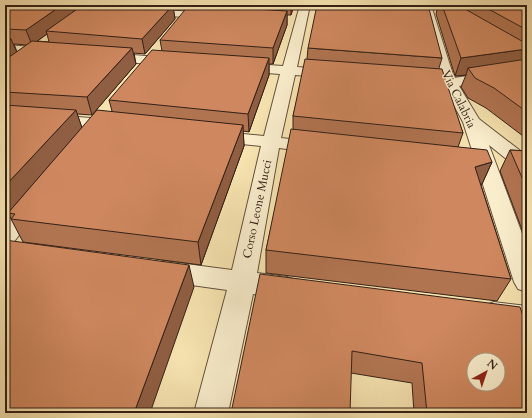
<svg xmlns="http://www.w3.org/2000/svg" width="532" height="418" viewBox="0 0 532 418" font-family="Cardo,serif">
  <rect width="100%" height="100%" fill="#f6e3b0"/>
  <filter id="stains"><feTurbulence type="fractalNoise" baseFrequency=".005" numOctaves="4"/><feColorMatrix values="0 0 0 0 .2 0 0 0 0 .09 0 0 0 0 .02 0 0 0 .5 -.17"/></filter>
  <radialGradient id="worn" r=".72"><stop offset=".6" stop-color="#630" stop-opacity="0"/><stop offset="1" stop-color="#630" stop-opacity=".3"/></radialGradient>
  <g fill="none" stroke-linecap="round" stroke-linejoin="round">
    <!-- minor casing -->
    <g stroke="#64513c" stroke-width="2">
      <path id="minor" d="M5,5C20,5 108,3 114,10L108,13L5,8Z
        M300,5H310L297,67L333,70L338,71L340,74L338,77L333,78L295,75L281,138L325,143L327,147L325,151L318,153L279,148L257,273L287,277L296,280L300,288L296,296L287,299L253,294L228,413H194L227,290L163,281L154,278L150,271L154,264L163,261L232,270L261,146L213,141L207,140L204,136L207,132L213,131L264,136L280,74L240,71L235,70L233,67L235,64L240,63L283,66Z
        M421,5H431L454,78L527,67V75L459,86L479,119L527,156V172L520,170L489,145L527,247V292L518,289L514,282L463,122L444,87L412,84L410,81L412,78L417,77L439,78Z
        M145,9L212,13L216,14L218,16L216,18L212,19L141,14L139,12Z
        M5,45L50,48L55,49L57,52L55,55L50,56L5,53Z
        M106,53L173,58L178,59L180,62L178,65L173,66L101,60L99,57L101,54Z
        M5,111L115,120L121,121L124,125L121,129L115,130L5,121Z
        M33,196L41,198L44,203L13,243L5,246V221L25,198Z
        M494,302L527,306V330L494,326L484,322L480,314L484,306Z"/>
    </g>
    <!-- minor -->
    <use href="#minor" fill="#f9edcc" fill-rule="evenodd"/>
  </g>
  <!-- wall -->
  <path fill="#b17451" stroke="#342016" fill-rule="evenodd" d="M5,5H72L74,11L83,5H188L183,9H173L175,19L145,54L134,53L136,64L92,115L77,114L82,128L112,111L109,100L162,51L160,40L197,6V5H294L291,15H287V25L273,64H269V75L249,132L243,131L244,146L201,265L23,242L11,219L9,214L5,219ZM47,34L49,42L37,41ZM14,44L27,45L17,52Z
    M438,5H458L463,8L464,5H527V139L486,108L468,98L461,87L466,75L455,76L436,14Z
    M308,48L442,58L439,68L463,133L458,147L492,162L482,184L481,185L511,279L497,301L266,273V250L293,130V116L307,59Z
    M510,150L527,151V243L500,171Z
    M260,274L527,413H414L412,383L351,373Z"/>
  <!-- shaded-wall -->
  <path fill="#905e42" stroke="#342016" d="M62,5H72L75,13L46,31L47,34L32,45L26,30Z
    M173,5L175,19L145,54L142,39Z
    M183,5H188L183,9Z
    M291,5H294L291,15Z
    M287,11V25L273,64V48Z
    M11,39L18,55L5,65V43Z
    M132,48L136,64L92,115L87,97Z
    M527,49V66L468,68L466,75L455,76L461,58Z
    M269,58V75L249,132L248,114Z
    M76,110L82,128L8,213L9,214L5,219V186Z
    M243,125L244,146L201,265L198,242Z
    M492,162L482,184L466,189L475,167Z
    M189,265L194,287L150,413H134Z"/>
  <!-- building -->
  <path fill="#ce875e" stroke="#342016" fill-rule="evenodd" d="M5,5H62L26,30L5,29Z
    M83,5H173L142,39L46,31Z
    M189,5L287,11L273,48L160,40Z
    M317,5H428L442,58L308,48Z
    M442,5H458L527,44V49L461,58Z
    M481,5H527V30Z
    M5,38L11,39L5,43Z
    M32,41L132,48L87,97L5,92V60Z
    M152,50L269,58L248,114L109,100Z
    M305,59L442,69L463,133L293,116Z
    M527,59V112L494,88L475,78L468,68Z
    M5,105L76,110L5,186Z
    M97,110L243,125L198,242L11,219L15,214L8,213Z
    M291,129L487,150L492,162L475,167L511,279L266,250Z
    M510,150L527,151V189Z
    M5,240L189,265L134,413H5Z
    M260,274L520,307L527,328V413H427L422,363L352,351L350,413H231ZM474,360H498V384H474Z"/>
  <g text-anchor="middle" stroke-width="3" stroke-linejoin="round" paint-order="stroke">
    <!-- street labels -->
    <g font-size="12" fill="#342016" stroke="#f9edcc">
      <text transform="translate(459 99) rotate(64)" y="4">Via Calabria</text>
      <text transform="translate(257 209) rotate(-78)" y="4">Corso Leone Mucci</text>
    </g>
  </g>
  <!-- margin -->
  <rect width="532" height="418" fill="none" stroke="#f6e3b0" stroke-width="20"/>
  <rect x="6" y="6" width="520" height="406" fill="none" stroke="#342016" stroke-width="2"/>
  <rect x="10" y="10" width="512" height="398" fill="none" stroke="#342016"/>
  <!-- north arrow -->
  <g transform="translate(486 372) rotate(40)"><circle r="19" fill="#f9edcc" stroke="#aa9b83"/>
  <path d="M0-3L7 15L0 10L-7 15Z" fill="#8f2418"/>
  <text y="-6" font-size="11" font-weight="bold" text-anchor="middle" fill="#342016">N</text>
  </g>
  <rect width="100%" height="100%" filter="url(#stains)"/>
  <rect width="100%" height="100%" fill="url(#worn)"/>
</svg>
